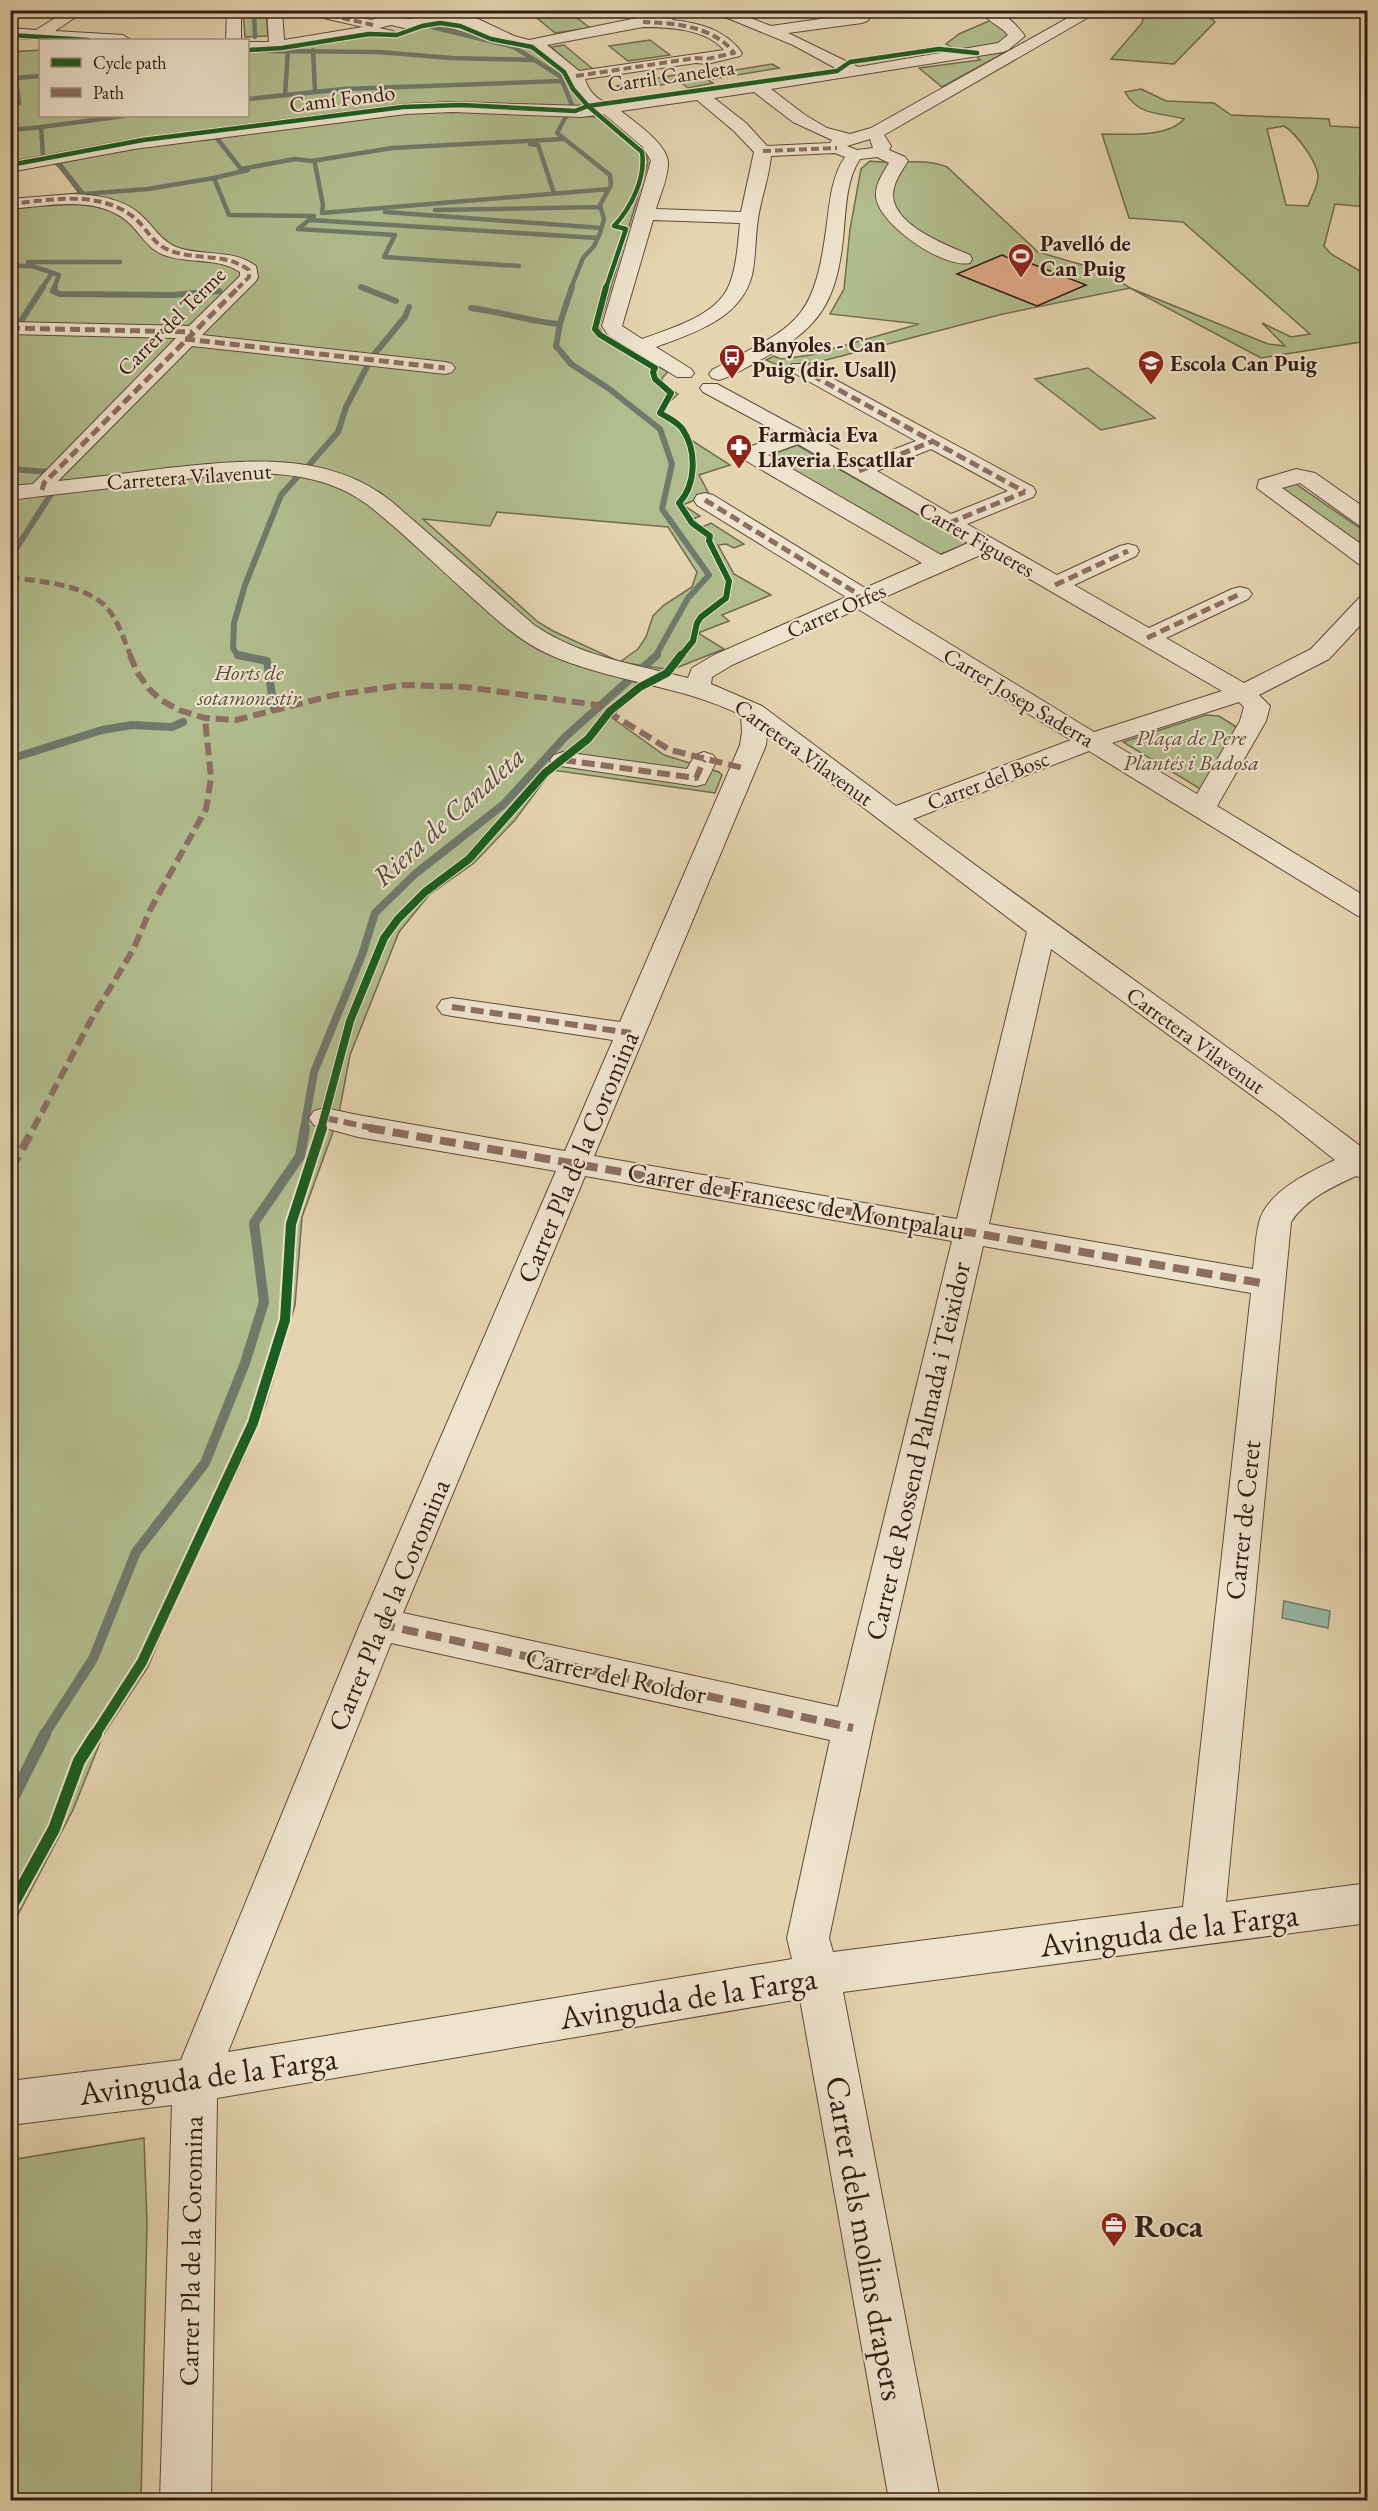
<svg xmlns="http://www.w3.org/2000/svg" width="1378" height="2511" viewBox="0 0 1378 2511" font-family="'EB Garamond',serif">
  <rect width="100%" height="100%" fill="#e5d4b0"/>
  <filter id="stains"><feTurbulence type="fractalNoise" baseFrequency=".00333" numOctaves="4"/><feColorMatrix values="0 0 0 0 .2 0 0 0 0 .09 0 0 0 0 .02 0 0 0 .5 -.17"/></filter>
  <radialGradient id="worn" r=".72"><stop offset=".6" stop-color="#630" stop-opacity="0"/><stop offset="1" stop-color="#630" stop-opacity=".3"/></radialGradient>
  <!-- green -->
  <path fill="#b1bd8e" stroke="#726c51" stroke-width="1.5" fill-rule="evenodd" d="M266,11L268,36L245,37L243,12Z
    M550,11H568L590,28L555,33L531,13Z
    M1125,11H1204L1215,22L1174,64L1111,59L1142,23L1144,14Z
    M991,20L999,25L1009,36C994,48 965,57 946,44L959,34Z
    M435,24L485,39L529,47L561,71L583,105L582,108L560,109L557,116L605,117L646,153L648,163L599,327L603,334L668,372L662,378L663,384L678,394L666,405L664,411L665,415L685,430L688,438L730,465L699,475L709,494L683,505L700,516L693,519L702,527L711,523L744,544L734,548L726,544L718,545L734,574L771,595L722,615L729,621L698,633L724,649L671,670L620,662L611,675L645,685L611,717L664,755L719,772L722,775L715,793L552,770L515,820L474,863L429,895L399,932L350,1055L338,1118L302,1217L295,1305L266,1404L243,1460L177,1597L148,1667L103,1735L73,1810L11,1928L10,201L79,193C52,159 56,153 11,162V52L40,50V116H248V50H276L370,35L394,36L406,34L416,28ZM497,512L668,527L697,572L692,587L664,605L653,616L646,637L638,649L620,662L553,631L538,622L423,519L490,526Z
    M650,40L670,55L628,61L609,46Z
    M564,45L594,70L580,72L551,47Z
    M996,53L1002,54L942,87L919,68L980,60L976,56Z
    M772,64L779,68L713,79L706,75Z
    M695,71L713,83L688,88L680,82L624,91L617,86Z
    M1141,89L1166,101L1214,103L1231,115L1329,119L1330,126L1367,128V207L1335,204L1324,246L1331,254L1367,275V341L1261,358L1130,288L1003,314L826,360L784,368L766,360L774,356L781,359L811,355L919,324L830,314L844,289L850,229L861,169L870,161C896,165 923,157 947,167L1038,252L1107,272L1130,288L1268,344L1285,346L1262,323L1291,337L1310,334L1183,222L1129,218L1102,134C1125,134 1168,138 1184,119C1160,112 1139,117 1125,92ZM1284,126C1296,133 1319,164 1318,178C1317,187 1311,198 1308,206L1286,205L1267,129ZM1002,255L1018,262L1022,260L1085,285L1037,306L958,274Z
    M1088,368L1155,418L1101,430L1035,379Z
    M797,445L968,543L936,556L765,457Z
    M1293,482L1367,533V548L1277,486Z
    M1206,715L1219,716L1235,726L1236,731L1202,790L1123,742Z
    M144,2138L147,2223L141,2500H11V2160Z"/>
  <!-- water -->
  <path fill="#97b9a6" stroke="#6f7a6c" stroke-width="1.5" d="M1284,1601L1330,1611L1328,1628L1282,1618Z"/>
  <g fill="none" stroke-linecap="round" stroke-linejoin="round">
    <!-- stream-far4 -->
    <path stroke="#6f7a6c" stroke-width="4.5" d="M428,10L421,18L432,27L514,47L560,76L572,105L557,133L610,175L611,185L600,205L604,219L600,233L594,246L583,258L571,288
      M254,14L255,37
      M313,50L315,92
      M270,51L379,52L451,58L535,60
      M285,95L288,50
      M248,99L344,89L562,81
      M19,103L16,78L40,76
      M41,127L124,116
      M10,130L41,127L43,156
      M205,139L216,137L241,169L295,159L312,161L392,148L563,139
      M530,144L538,145L554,193
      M64,160L57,161L83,194L148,189L214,178L229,215L314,216L298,229L395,235L384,257L519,266
      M315,164L323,205L322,213L609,189
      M214,178L248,170
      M435,210L599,207
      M385,212L601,228
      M310,220L598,238
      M28,262H120
      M10,266H32L59,275L54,288
      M361,287L364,288
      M42,288L52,273"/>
    <!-- stream-far3 -->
    <path stroke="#6f7a6c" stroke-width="6" d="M55,287L53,291L60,294L172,295L219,291
      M361,287L396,301
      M572,287L560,323L556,346L571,364L608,388L660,429L672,464L662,509L709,575L688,598L655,657
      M471,308C501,312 529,321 559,324
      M22,327H17L43,287
      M10,364L15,365
      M309,465L338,432L346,407L372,357L405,317L409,307
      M10,469L50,472
      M10,558L53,491
      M243,657L238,656L233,648L234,623L245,585L281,495L300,474"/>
    <!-- stream-far2 -->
    <path stroke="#6f7a6c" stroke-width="8" d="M238,655L267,661L274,709
      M10,759L102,730L132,725L172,727L183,722
      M304,1129L314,1072L362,955L375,913L415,874L504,804L565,737L657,655"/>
    <!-- stream-far1 -->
    <path stroke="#6f7a6c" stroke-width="10" d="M44,1735L93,1659L136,1552L205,1463L245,1363L264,1302L254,1223L300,1156L305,1128"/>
    <!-- stream -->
    <path stroke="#6f7a6c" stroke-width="12" d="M10,1804L45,1734"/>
  </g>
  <!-- building -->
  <path fill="#e0aa88" stroke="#321c14" stroke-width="1.5" d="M1002,255L1018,262L1022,260L1086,285L1037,306L957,274Z"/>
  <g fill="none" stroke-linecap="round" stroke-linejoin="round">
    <!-- minor casing -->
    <g stroke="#5f4a3b" stroke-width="2">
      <path id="minor" d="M68,10H86L55,31L123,35L131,40H57L10,38V28L36,30Z
        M227,10H241V40H226Z
        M267,10H282L284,40L363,27L302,13L300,10H329L371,20L386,16L408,19L458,13L478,19L514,36L529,40L666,12L671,14L674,17L672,20C699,23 725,29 742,53L740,56L707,64L696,63L585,79C588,90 597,100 607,103L839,70L793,45L708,10H730L771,26L862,13L867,15L870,18L867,21L862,23L788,33L858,67L998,43L1008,35C1001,26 990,23 983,14L986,10C1003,10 1015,23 1025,36L1008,50L1003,52L771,89L805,115L827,128L850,134L871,128L1082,10H1101L884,135L891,146L889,150L905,157L908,161C901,172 893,183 893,196C895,226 946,245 970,255L972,259L970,263C944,269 879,225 876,197C875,184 883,173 889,163L877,157L860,159C845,181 846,214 843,239C836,304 818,330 760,360C747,367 733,376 719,380L712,378L709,374L712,370C797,324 814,325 827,223C830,200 832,176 845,157L835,153L771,156C769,178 761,198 758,219C755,238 756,257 752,275C741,319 693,333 656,347L691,369L694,373L691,377H677L608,335L602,326L651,161L643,147L604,114L581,117L452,112L406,114L134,149L10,172V162L134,139L406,104L452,102L588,106L572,89L569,78L533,50L505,43L458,23L408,29L391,25L379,28L393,31L396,34L393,37L367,36L277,51L248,52V42H269ZM643,27C670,27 706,29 724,50L579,71L547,45ZM754,92L793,122L832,140L830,143L767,146L746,123L714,98ZM697,100L734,131L754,152L741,212L656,209C660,195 668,178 668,163C668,144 634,122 621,111ZM870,139L873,148L857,150L847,146ZM653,220L740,223C738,243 737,264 730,283C718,316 671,328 642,339L622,326Z
        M73,194C99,195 127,199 145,219C155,229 162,241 176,247C202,257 231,248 256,266L258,277L256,281L202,335L445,362L452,364L455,368L452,372L445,374L192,346L58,481C95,477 131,473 167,468C243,460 327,450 391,501L534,625C581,657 634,664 688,678L692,668L714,655L846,597L697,505L694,500L697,495L705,493L713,495L865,588L922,563L743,459L740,454L743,449L783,435L703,392L700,388L703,384H717L861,462L916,441L792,372L789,368L792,364H806L1033,487L1036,492L1033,497L967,524L1057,575L1120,546L1128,544L1136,546L1139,551L1136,556L1074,585L1149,628L1232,589L1240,587L1248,589L1252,594L1248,599L1166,638L1244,683L1311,649L1360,597L1368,595V617L1329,659L1259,695L1270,706L1266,721L1217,806L1368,898V918L1358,916L1089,751L913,819C1063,931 1219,1038 1368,1152V1180L1356,1176C1332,1187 1306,1199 1291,1222L1226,1902L1368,1883V1923L843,1992L940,2500H889L800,1999L217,2098L211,2500H160L172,2105L10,2125V2081L181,2060L360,1624L556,1171L358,1137L314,1125L309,1118L314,1111L325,1108L358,1115L565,1151L613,1040L452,1016L442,1014L437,1007L442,1000L452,998L620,1022L740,745L742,732L741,715C679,684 608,682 546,653C520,641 498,621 477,602C441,570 406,535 368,505C305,458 220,475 147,484C101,489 56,494 10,500V486L33,484L176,338L10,334V322L189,326L240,276V272C218,257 188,264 164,255C147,249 140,232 127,221C95,195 48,206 10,209V199ZM798,444L968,543L941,555L768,455ZM931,449L1008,491L951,514L877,471ZM985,553L1222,691L1094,732L878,600ZM858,609L1071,740L896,806L762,706L711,684L712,677L732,665ZM1239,702L1244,707L1240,721L1197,794L1112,743ZM767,734L1027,932L957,1219L594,1156L766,745ZM1051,949L1276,1113L1335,1160C1309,1172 1265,1193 1259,1223C1255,1238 1255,1254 1253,1269L989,1224ZM585,1176L952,1241L838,1707L403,1613ZM983,1246L1251,1293L1183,1907L833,1952L829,1938L873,1728ZM391,1643L830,1740L787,1938L792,1959L228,2052Z
        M1296,469L1315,473L1368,510V528L1360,526L1300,483L1282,488L1368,549V567L1360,565L1257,488L1259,480Z
        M563,752L687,769L695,755L704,752L713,755L717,760L705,784L696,786L554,765L550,760L554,755Z"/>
    </g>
    <!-- minor -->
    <use href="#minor" fill="#eee3cc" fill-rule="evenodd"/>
    <!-- quiet-far3 -->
    <path stroke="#8d6e63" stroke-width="4" stroke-dasharray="8 4" stroke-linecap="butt" d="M307,10L373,25
      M576,76L696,58L707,59L734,53C714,26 674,23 643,22
      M763,151L837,148
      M10,204C49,200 98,190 132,216C146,226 152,244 169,250C195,261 225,252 249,270V277L238,288"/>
    <!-- quiet-far2 -->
    <path stroke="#8d6e63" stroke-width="5" stroke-dasharray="10 5" stroke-linecap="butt" d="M10,328L192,332
      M185,339L445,368
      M799,368L1025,492
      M859,471L933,441
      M42,490L44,483L239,287
      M705,500L858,594L859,599
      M949,523L1025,492
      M10,577C40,582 79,583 103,604C117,616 124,640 131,657
      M1055,585L1128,551
      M1147,638L1240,594"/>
    <!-- quiet-far1 -->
    <path stroke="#8d6e63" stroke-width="6" stroke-dasharray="13 6" stroke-linecap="butt" d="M130,655L137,672L149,689L161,700L179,710L205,718L236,720L334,695L404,685L466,687L597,705L670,750L743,768
      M563,760L696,778L704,760
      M452,1007L631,1033
      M325,1118L377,1129
      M33,1129L91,1020L134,948L150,910L206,809L211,778L205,718"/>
    <!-- quiet -->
    <path stroke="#8d6e63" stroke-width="8" stroke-dasharray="16 8" stroke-linecap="butt" d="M369,1128L1267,1284
      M10,1170L34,1128
      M379,1624L853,1728"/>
    <!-- cycleway-far4 casing -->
    <g stroke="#eee3cc" stroke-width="7">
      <path id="cycleway-far4" d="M10,35L88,40
        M248,50L282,48L369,34L397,35L422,26L440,23L460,26L491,39L532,47L564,72L573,89L588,106L642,152C646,178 631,208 614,226L626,229L606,288
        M10,165L143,140L403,107L461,105L575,111L588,106L837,71L850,62L939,49L977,53"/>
    </g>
    <!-- cycleway-far3 casing -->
    <g stroke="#eee3cc" stroke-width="8">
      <path id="cycleway-far3" d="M606,287L595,329L600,335L655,368L653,372L655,379L671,393L660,413C668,418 678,422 683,430C697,451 696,485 679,503L692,523L710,536L709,541L729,581L726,598L701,617L697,623L693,641L680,657"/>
    </g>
    <!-- cycleway-far2 casing -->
    <g stroke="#eee3cc" stroke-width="10">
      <path id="cycleway-far2" d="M321,1129L350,1021L384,938L398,919L425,892L469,859L545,773L588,739L610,711L640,687L667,673L681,655"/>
    </g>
    <!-- cycleway-far1 casing -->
    <g stroke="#eee3cc" stroke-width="14">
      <path id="cycleway-far1" d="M95,1735L142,1662L253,1423L285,1320L291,1224L322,1128"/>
    </g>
    <!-- cycleway casing -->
    <g stroke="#eee3cc" stroke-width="16">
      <path id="cycleway" d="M10,1909L54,1829L79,1761L96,1734"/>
    </g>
    <!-- cycleway-far4 -->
    <use href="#cycleway-far4" stroke="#1b5e20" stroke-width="4.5"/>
    <!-- cycleway-far3 -->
    <use href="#cycleway-far3" stroke="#1b5e20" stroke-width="6"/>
    <!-- cycleway-far2 -->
    <use href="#cycleway-far2" stroke="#1b5e20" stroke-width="8"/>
    <!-- cycleway-far1 -->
    <use href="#cycleway-far1" stroke="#1b5e20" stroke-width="10"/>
    <!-- cycleway -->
    <use href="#cycleway" stroke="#1b5e20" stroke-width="12"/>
  </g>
  <!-- icons -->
  <defs>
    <g id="stadium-pin" transform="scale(1.35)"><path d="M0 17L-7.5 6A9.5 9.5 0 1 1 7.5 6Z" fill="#8f2418" stroke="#eee3cc"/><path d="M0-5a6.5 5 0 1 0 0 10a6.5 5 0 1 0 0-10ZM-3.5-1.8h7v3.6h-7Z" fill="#fff"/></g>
    <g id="bus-pin" transform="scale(1.35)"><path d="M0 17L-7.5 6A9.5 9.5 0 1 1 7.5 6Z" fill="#8f2418" stroke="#eee3cc"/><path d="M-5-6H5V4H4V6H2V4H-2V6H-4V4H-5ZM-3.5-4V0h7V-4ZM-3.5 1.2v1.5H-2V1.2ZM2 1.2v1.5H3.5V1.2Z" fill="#fff"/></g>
    <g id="school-pin" transform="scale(1.35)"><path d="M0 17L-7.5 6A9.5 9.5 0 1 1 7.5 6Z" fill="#8f2418" stroke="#eee3cc"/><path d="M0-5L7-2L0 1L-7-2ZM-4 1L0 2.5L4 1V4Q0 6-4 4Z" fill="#fff"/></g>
    <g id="pharmacy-pin" transform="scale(1.35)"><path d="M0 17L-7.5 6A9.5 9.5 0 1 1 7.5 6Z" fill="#8f2418" stroke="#eee3cc"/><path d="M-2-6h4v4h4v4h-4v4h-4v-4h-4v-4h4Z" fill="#fff"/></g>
    <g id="office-pin" transform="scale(1.35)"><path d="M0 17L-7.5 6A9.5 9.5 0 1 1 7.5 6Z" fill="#8f2418" stroke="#eee3cc"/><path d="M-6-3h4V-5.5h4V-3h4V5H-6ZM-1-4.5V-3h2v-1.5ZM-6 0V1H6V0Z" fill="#fff"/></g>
  </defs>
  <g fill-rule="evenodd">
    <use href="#stadium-pin" x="1021" y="256"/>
    <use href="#bus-pin" x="732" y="357"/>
    <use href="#school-pin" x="1151" y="363"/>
    <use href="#pharmacy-pin" x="739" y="447"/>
    <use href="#office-pin" x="1114" y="2225"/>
  </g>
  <g text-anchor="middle" stroke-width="4.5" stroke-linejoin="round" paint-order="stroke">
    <!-- far-street labels -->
    <g font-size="22" fill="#321c14" stroke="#eee3cc">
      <text transform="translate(671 75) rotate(-8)" y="8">Carril Caneleta</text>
      <text transform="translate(342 98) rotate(-7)" y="8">Camí Fondo</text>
      <text transform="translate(171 321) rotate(-45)" y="8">Carrer del Terme</text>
      <text transform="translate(189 476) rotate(-4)" y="8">Carretera Vilavenut</text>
      <text transform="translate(977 539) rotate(30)" y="8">Carrer Figueres</text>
      <text transform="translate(836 610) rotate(-24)" y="8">Carrer Orfes</text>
      <text transform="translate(1019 697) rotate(31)" y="8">Carrer Josep Saderra</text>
      <text transform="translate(804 752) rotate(36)" y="8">Carretera Vilavenut</text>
      <text transform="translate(988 780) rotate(-21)" y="8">Carrer del Bosc</text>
      <text transform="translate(1196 1040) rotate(36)" y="8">Carretera Vilavenut</text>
    </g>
    <!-- far-poi labels -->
    <g font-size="22" font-weight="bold" fill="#321c14" stroke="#eee3cc" text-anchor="start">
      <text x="1040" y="251">Pavelló de<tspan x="1040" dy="25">Can Puig</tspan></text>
      <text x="752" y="352">Banyoles - Can<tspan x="752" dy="25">Puig (dir. Usall)</tspan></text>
      <text x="1170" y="371">Escola Can Puig</text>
      <text x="758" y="442">Farmàcia Eva<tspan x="758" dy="25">Llaveria Escatllar</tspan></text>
    </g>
    <!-- far-park labels -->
    <g font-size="22" font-style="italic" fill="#584c39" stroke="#eee3cc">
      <text x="249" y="680">Horts de<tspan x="249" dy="25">sotamonestir</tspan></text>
      <text x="1191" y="745">Plaça de Pere<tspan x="1191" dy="25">Plantés i Badosa</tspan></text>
    </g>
    <!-- street labels -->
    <g font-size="27" fill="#321c14" stroke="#eee3cc">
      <text transform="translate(578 1157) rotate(-67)" y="9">Carrer Pla de la Coromina</text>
      <text transform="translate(796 1201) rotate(10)" y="9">Carrer de Francesc de Montpalau</text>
      <text transform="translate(918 1451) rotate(-77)" y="9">Carrer de Rossend Palmada i Teixidor</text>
      <text transform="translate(1243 1520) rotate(-84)" y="9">Carrer de Ceret</text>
      <text transform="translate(389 1605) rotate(-67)" y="9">Carrer Pla de la Coromina</text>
      <text transform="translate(616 1676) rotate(12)" y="9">Carrer del Roldor</text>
      <text transform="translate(191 2251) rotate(-89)" y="9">Carrer Pla de la Coromina</text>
    </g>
    <!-- water labels -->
    <g font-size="28" font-style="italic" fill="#504b40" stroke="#eee3cc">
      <text transform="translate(448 816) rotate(-42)" y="10">Riera de Canaleta</text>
    </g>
    <!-- near-street labels -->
    <g font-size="33" fill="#321c14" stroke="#eee3cc">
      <text transform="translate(1169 1929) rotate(-7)" y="12">Avinguda de la Farga</text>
      <text transform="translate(688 1997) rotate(-9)" y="12">Avinguda de la Farga</text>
      <text transform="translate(208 2075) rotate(-8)" y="12">Avinguda de la Farga</text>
      <text transform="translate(866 2238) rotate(80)" y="12">Carrer dels molins drapers</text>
    </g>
    <!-- near-poi labels -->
    <g font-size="33" font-weight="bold" fill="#321c14" stroke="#eee3cc" text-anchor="start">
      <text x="1134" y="2237">Roca</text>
    </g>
  </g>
  <!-- margin -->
  <rect width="1378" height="2511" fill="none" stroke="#e5d4b0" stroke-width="36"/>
  <rect x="12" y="12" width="1354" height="2487" fill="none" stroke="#321c14" stroke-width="3"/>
  <rect x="18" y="18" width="1342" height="2475" fill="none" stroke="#321c14" stroke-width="1.5"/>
  <!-- legend -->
  <rect x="39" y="39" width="210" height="78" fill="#eee3cc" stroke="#a39382" stroke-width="1.5"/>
  <rect x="51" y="58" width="30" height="9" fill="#1b5e20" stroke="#a39382" stroke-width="1.5"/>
  <text x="93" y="69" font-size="18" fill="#321c14">Cycle path</text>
  <rect x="51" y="88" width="30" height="9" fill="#8d6e63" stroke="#a39382" stroke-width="1.5"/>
  <text x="93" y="99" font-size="18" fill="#321c14">Path</text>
  <rect width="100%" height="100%" filter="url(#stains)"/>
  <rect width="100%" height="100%" fill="url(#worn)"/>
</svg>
